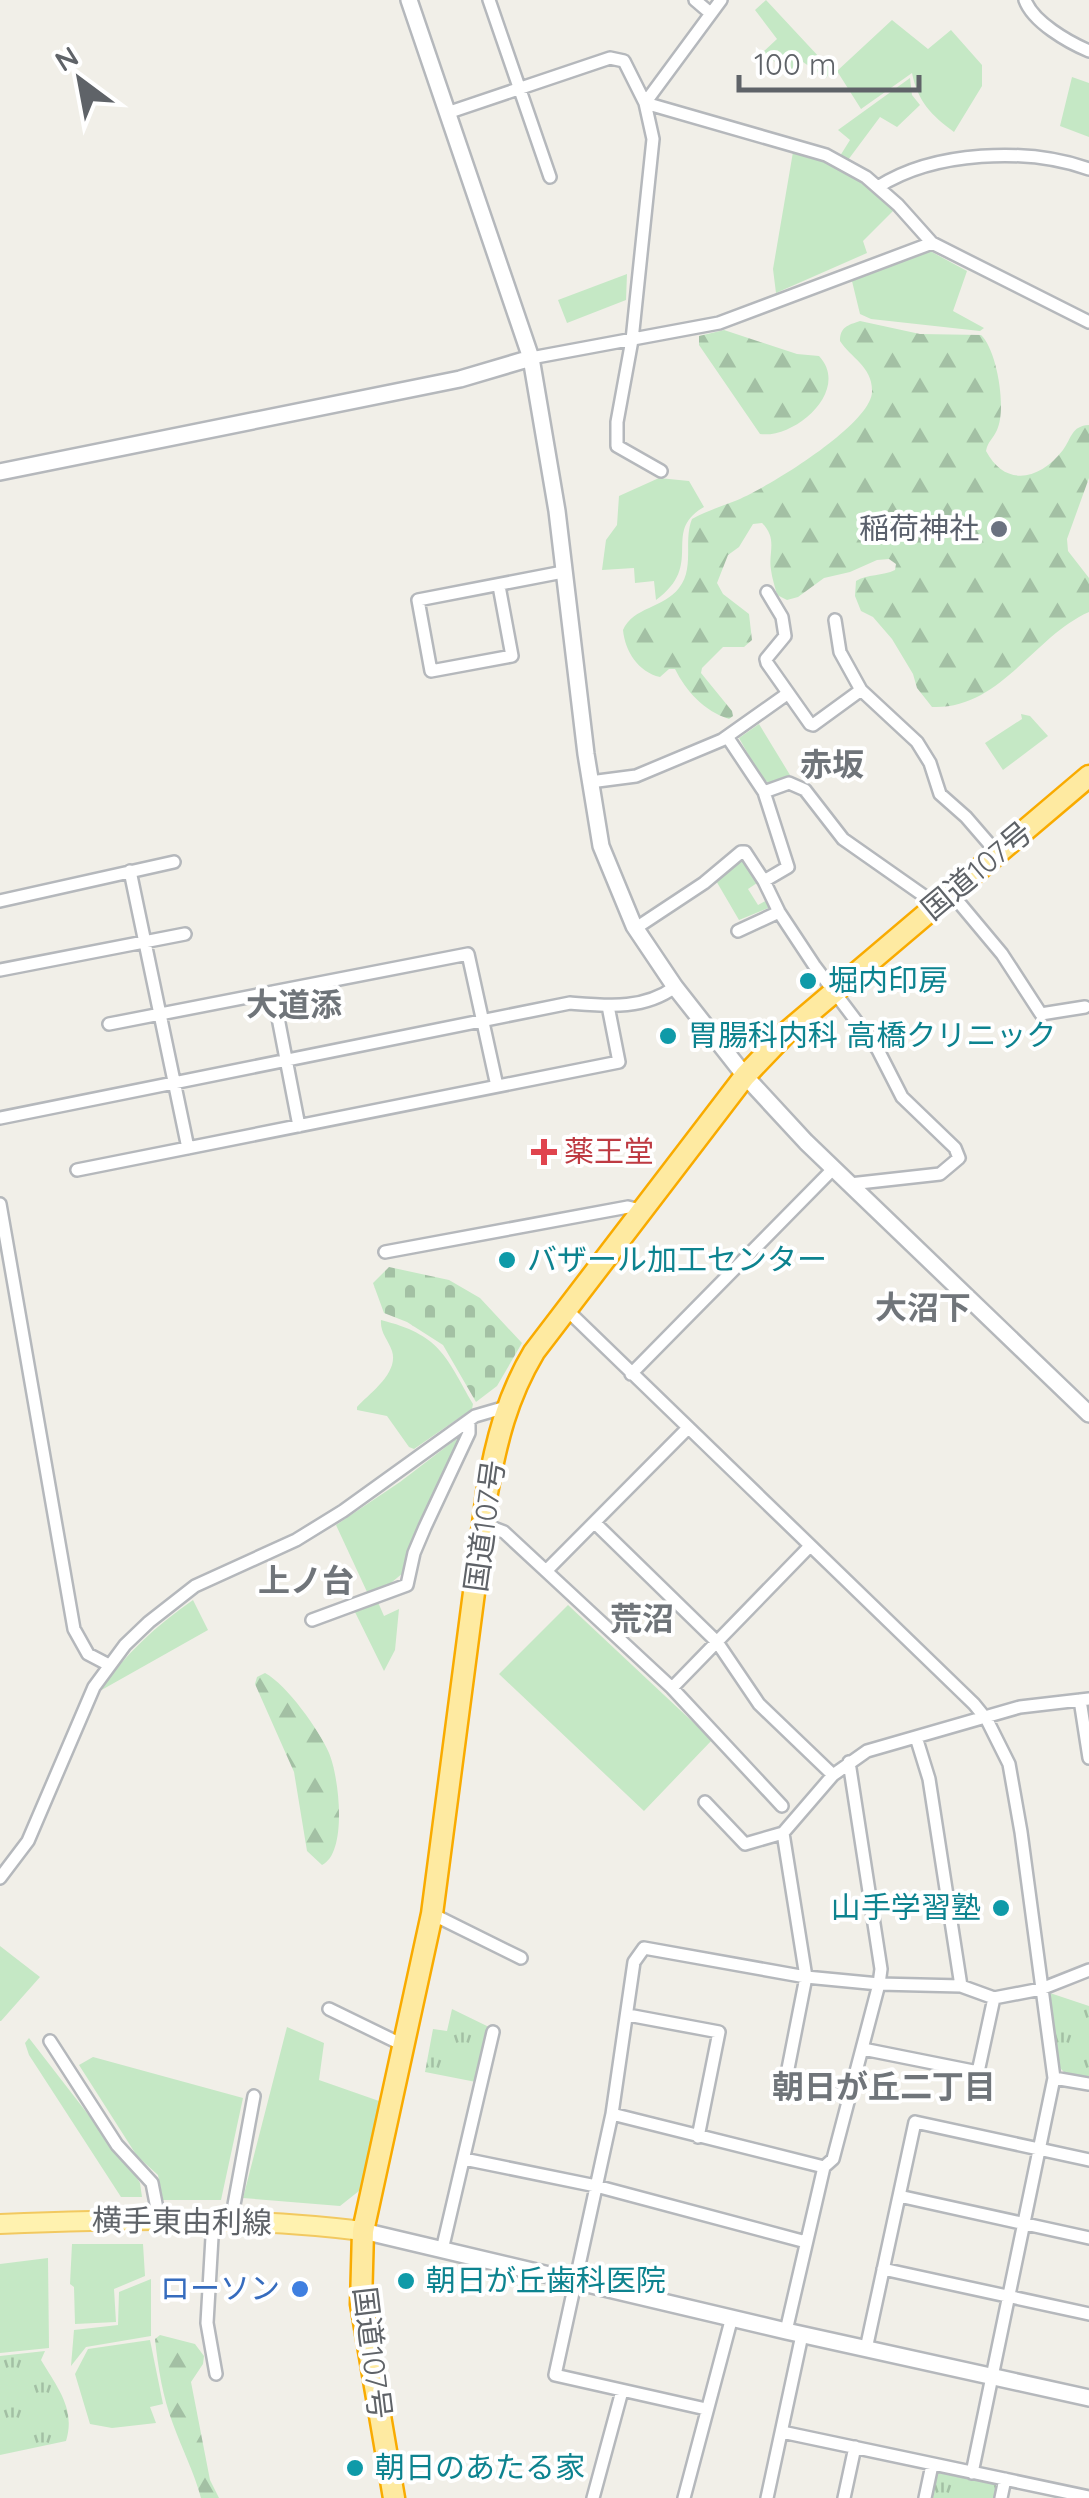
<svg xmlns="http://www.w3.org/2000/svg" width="1089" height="2498" viewBox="0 0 1089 2498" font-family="Quicksand,'Noto Sans JP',sans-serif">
  <defs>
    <pattern id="forest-firs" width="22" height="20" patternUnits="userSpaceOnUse" patternTransform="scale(2.5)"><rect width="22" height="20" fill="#c5e8c5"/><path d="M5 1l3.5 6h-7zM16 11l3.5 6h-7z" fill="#a3c0a4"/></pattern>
    <pattern id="cemetery-stones" width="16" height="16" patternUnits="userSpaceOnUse" patternTransform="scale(2.5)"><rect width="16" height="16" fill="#c5e8c5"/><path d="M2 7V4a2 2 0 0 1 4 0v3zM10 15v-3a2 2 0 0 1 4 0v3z" fill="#a3c0a4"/></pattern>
    <pattern id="park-tufts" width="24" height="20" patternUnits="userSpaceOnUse" patternTransform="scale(2.5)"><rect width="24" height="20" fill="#c5e8c5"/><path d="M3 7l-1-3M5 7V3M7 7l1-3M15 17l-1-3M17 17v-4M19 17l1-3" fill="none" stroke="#a3c0a4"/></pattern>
  </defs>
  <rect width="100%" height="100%" fill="#f1efe8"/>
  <!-- green -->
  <path fill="#c5e8c5" d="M766,0L820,58L834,67L826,78L803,62L797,74L761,54L777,39L755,10Z
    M892,20L928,49L951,30L982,65V86L954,132C931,115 918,102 912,73L861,109L837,71Z
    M1072,77L1089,83V137L1060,126Z
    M910,78L912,95L920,105L897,127L880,117L848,160L840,156L850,140L838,130Z
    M793,152C836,163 862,178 895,209L863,241L867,253L776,293L773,269Z
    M930,251L967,271L953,311L984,328L980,331L871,319L860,314L851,277L915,253Z
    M627,274L626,300L567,323L558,300Z
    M659,478L689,481L704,507C660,532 706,564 656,600L654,581L635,583L634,568L602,570L606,540L617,525L619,496Z
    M1021,714L1030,716L1048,736L1003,770L985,743L1022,719Z
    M759,724L790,775L770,784L761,777L739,738Z
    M742,860L760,881L748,889L758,905L769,899L773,906L739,920L715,879Z
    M381,1320C440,1335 445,1355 473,1404L472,1409L414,1449L409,1447L387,1416L357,1410V1407C370,1393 399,1373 392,1351C388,1339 380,1333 381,1320Z
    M464,1433L435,1498L419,1521L403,1573L386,1587L368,1594L336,1525L400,1482Z
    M193,1600L208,1630L98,1692C125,1655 155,1626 193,1600Z
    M377,1600L384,1616L399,1609L395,1650L384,1671L353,1608Z
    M568,1605L712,1740L644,1811L499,1674Z
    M0,1946L40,1977L1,2021H0Z
    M287,2027L324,2043L319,2080L379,2101L364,2187L340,2206L243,2198Z
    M29,2038L135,2175L140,2183L142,2197H121L29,2055L25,2043Z
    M93,2057L243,2098L221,2200H163L158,2175L137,2156L79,2065Z
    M72,2244H143L145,2276L114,2289L116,2322L75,2324L74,2287L70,2284Z
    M48,2258L49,2348L0,2353V2264Z
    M151,2279V2336L86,2347L71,2366L74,2330L118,2325L119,2292Z
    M150,2340L163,2404L150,2407L156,2423L112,2428L90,2424L75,2374L88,2349Z"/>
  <!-- forest -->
  <path fill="url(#forest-firs)" d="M860,321L920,334L981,335C997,350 1007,409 997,430C993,439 988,441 986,451C1005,487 1039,481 1063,450C1072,438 1071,426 1089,425V478L1067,539L1068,551L1089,578V612C1034,636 1000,710 932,707L917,688L913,674L892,639L873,617L861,611L855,596L856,581C867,574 883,576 895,570L896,564L889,559L877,560L850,572L824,578L798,597L787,600L777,595C775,587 772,578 771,570C768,552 778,539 762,523L753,524L739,547L728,555L717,583L723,594L749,614L752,640L744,647H723L702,668L701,673L732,711L733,716L729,719C704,711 686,691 675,669H669L660,677C638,672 625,651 623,630C633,607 664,608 679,588C695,568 683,541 692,519C706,511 720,507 735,501C764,490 871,425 872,392C873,367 851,358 840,341C840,327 848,325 860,321Z
    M724,330L797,354L819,356C851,390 795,439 760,434L699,345V336Z
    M265,1673C287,1685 319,1730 329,1753C339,1776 348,1853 322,1865L307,1851L294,1772L255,1684L257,1677Z
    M160,2335L195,2344L204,2356L203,2364L191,2382L210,2480L219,2498H201C194,2472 182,2449 173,2424C163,2398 158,2368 155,2339Z"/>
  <!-- cemetery -->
  <path fill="url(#cemetery-stones)" d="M389,1267L449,1280L480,1298L522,1343L497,1386L476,1402L443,1345L407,1322L384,1313L373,1283Z"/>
  <!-- park -->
  <path fill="url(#park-tufts)" d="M1050,1993L1089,2006V2078L1066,2074L1060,2068Z
    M452,2009L489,2027L476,2082L425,2072L433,2029L447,2031Z
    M45,2351L41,2360C57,2387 76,2409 66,2441L0,2455V2356Z
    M939,2469L994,2482L997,2487L995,2498H927L933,2473Z"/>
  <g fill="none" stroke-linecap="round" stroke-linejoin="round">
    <!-- minor casing -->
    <g stroke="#b5b8bc" stroke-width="16">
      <path id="minor" d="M489,0L550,177
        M695,0L709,12
        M1025,0C1033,22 1068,42 1089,51
        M645,103L826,155L866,177L898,205L932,243L1089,322
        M645,103L721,0
        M447,113L610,58L624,61L645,103L653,139L632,340L617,422V446L661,471
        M878,187C934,151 1027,147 1089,169
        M531,358L719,323L932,243
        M499,586L512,656L431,671L418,600L563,572
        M767,592L782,617L785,636L766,659L767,663L810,724L813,725L861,690
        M835,620L840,652L861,690L917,742L930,763L940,794L966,817L998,854
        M728,738L764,792L788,867L764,881L779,912L814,965L878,1050L902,1097L955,1148L959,1158L940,1174L850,1184
        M590,782L636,776L722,740L787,694
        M764,792L789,783L805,790L843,839L937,905
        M130,871L188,1148
        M951,893L1002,954L1041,1014L1085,1007
        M0,901L174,862
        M636,928L704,883L741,852H745L764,881
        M738,931L779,912
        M0,970L185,934
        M273,992L299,1126
        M109,1024L468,954L497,1086
        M0,1118L570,1003C608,1006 643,1010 675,987
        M77,1170L619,1062L608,1006
        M0,1204L74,1629L88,1654L109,1665
        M385,1252L628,1207L641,1210
        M568,1311L974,1704L987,1720L1009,1764L1021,1832L1054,2078L972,2473
        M631,1374L834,1168
        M687,1429L546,1571L672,1688L782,1806
        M595,1523L717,1642L759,1704L833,1775
        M483,1524L504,1532L546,1571
        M312,1620L407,1585L414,1553L425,1527L469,1433V1421
        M672,1688L810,1546
        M1080,1700L1089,1758
        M916,1737L929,1779L961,1986
        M705,1802L745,1844L783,1833L833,1775L867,1751L1020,1707L1089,1699
        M783,1833L806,1977L785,2084L847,2096
        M0,1878L28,1841L94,1687L125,1645L149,1622L195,1586L296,1540L343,1511L475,1416L506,1407
        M432,1914L521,1958
        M329,2009L403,2045
        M628,2015L719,2032L698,2137
        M50,2041L117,2145L152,2183L159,2219
        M863,2049L978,2072L994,1998
        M1054,2078L1089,2084
        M612,2114L824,2167
        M464,2159L596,2186L806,2242
        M899,2196L1089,2238
        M213,2220L207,2323L216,2374
        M231,2221L254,2096
        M442,2250L493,2032
        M883,2269L1089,2314
        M786,2331L824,2167L833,2159L879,1984L881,1969L849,1762
        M866,2349L915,2122L1089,2160
        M706,2409L555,2375L612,2114L634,1962L644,1948L806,1977L879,1984L961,1986L994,1998L1041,1989L1089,1970
        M782,2432L1089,2497
        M593,2498L622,2391
        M684,2498L732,2317
        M767,2498L802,2335
        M844,2498L855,2447
        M925,2498L932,2465
        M1001,2498L1005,2479"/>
    </g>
    <!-- tertiary casing -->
    <g stroke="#b5b8bc" stroke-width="20">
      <path id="tertiary" d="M409,0L531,358L557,511L586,754L601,846L634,926L675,987L745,1076L806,1142L1089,1414
        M0,472L460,379L531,358
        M363,2231L786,2331L1089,2398"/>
    </g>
    <!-- primary casing -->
    <g stroke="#f2c960" stroke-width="22">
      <path id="primary" d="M0,2224C121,2219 242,2216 363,2231"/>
    </g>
    <!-- trunk casing -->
    <g stroke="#f9ab00" stroke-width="25">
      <path id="trunk" d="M394,2498L361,2304L363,2231L432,1914L487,1493C496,1442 507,1397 534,1352L745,1076L787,1032L1089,776"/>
    </g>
    <!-- minor -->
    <use href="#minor" stroke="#fff" stroke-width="11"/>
    <!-- tertiary -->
    <use href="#tertiary" stroke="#fff" stroke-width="15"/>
    <!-- primary -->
    <use href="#primary" stroke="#fff2af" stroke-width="18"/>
    <!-- trunk -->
    <use href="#trunk" stroke="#feeaa1" stroke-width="20"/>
  </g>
  <!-- markers -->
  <circle fill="#6b7280" stroke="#fff" stroke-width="4" cx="999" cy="529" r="10"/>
  <g fill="#0f9aa8" stroke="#fff" stroke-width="4">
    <circle cx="808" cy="981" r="10"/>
    <circle cx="668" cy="1036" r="10"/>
    <circle cx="507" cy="1260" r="10"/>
    <circle cx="1001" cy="1908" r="10"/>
    <circle cx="406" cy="2281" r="10"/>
    <circle cx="355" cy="2468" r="10"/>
  </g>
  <path fill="#e0444e" stroke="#fff" stroke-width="4" d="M539 1137h10v10h10v10h-10v10h-10v-10h-10v-10h10z"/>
  <circle fill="#3f7fe0" stroke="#fff" stroke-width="4" cx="300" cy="2289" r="10"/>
  <g text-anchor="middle" stroke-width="8" stroke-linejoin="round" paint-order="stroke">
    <!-- worship labels -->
    <g font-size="30" fill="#5b616d" stroke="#fff" text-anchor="end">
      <text x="979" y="539">稲荷神社</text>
    </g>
    <!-- street labels -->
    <g font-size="30" fill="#5f6368" stroke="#fff">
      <text transform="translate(977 871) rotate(-40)" y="10">国道107号</text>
      <text transform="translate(485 1526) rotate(-82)" y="10">国道107号</text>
      <text transform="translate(182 2222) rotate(1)" y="10">横手東由利線</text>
      <text transform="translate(372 2353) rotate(83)" y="10">国道107号</text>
    </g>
    <!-- culture labels -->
    <g font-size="30" fill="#0d838f" stroke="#fff" text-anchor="start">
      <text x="828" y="991">堀内印房</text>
      <text x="688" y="1046">胃腸科内科 高橋クリニック</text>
      <text x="527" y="1270">バザール加工センター</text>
      <text x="981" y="1918" text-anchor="end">山手学習塾</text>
      <text x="426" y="2291">朝日が丘歯科医院</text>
      <text x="375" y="2478">朝日のあたる家</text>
    </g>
    <!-- health labels -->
    <g font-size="30" fill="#be3a42" stroke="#fff" text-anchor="start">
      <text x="564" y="1162">薬王堂</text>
    </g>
    <!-- shop labels -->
    <g font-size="30" fill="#366cbe" stroke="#fff" text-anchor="end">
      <text x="280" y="2299">ローソン</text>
    </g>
    <!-- neighbourhood labels -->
    <g font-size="32" font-weight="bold" fill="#70757a" stroke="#fff">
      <text x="832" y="776">赤坂</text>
      <text x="294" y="1016">大道添</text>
      <text x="923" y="1319">大沼下</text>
      <text x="306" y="1592">上ノ台</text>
      <text x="642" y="1630">荒沼</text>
      <text x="884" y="2098">朝日が丘二丁目</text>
    </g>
  </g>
  <!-- north arrow -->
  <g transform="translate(80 80) rotate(328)" stroke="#ffffff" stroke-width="8" paint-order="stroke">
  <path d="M0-8L18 38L0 25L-18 38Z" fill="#5f6368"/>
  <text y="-15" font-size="28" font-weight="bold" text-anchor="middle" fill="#5f6368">N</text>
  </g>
  <!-- scale -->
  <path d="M739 75v15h180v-15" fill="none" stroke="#5f6368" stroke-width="5"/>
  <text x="754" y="75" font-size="30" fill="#5f6368" stroke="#ffffff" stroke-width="8" paint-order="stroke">100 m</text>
</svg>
